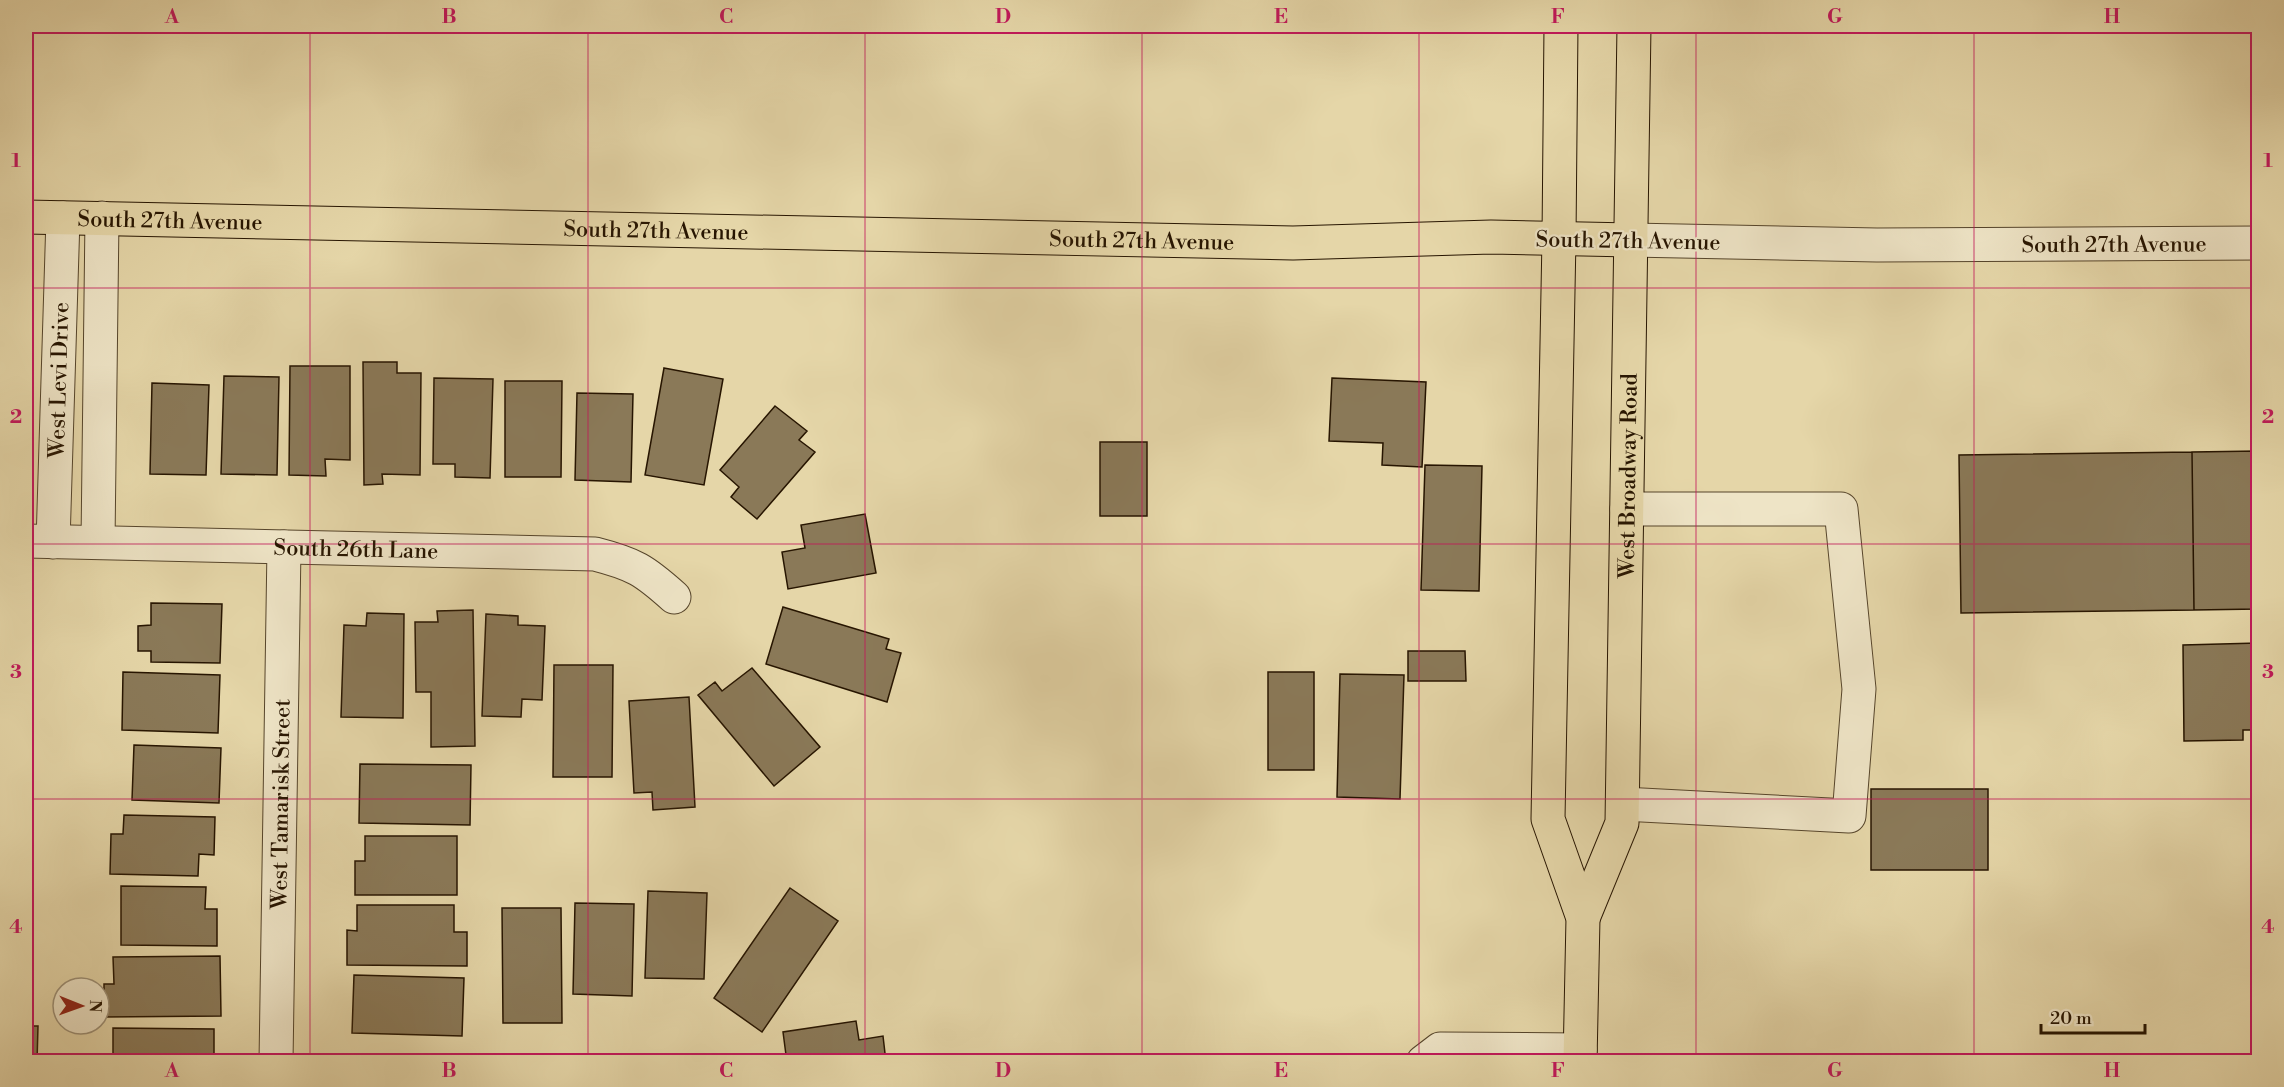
<svg xmlns="http://www.w3.org/2000/svg" width="2284" height="1087" viewBox="0 0 2284 1087" font-family="'Libre Bodoni',serif">
  <rect width="100%" height="100%" fill="#e5d6a8"/>
  <filter id="stains"><feTurbulence type="fractalNoise" baseFrequency=".00333" numOctaves="4"/><feColorMatrix values="0 0 0 0 .2 0 0 0 0 .09 0 0 0 0 .02 0 0 0 .5 -.17"/></filter>
  <radialGradient id="worn" r=".72"><stop offset=".6" stop-color="#630" stop-opacity="0"/><stop offset="1" stop-color="#630" stop-opacity=".3"/></radialGradient>
  <!-- building -->
  <path fill="#8a7958" stroke="#271501" stroke-width="1.5" d="M363,362H397V373H421L420,475L382,474L383,484L364,485Z
    M290,366H350V460L325,459L326,476L289,475Z
    M664,368L723,379L704,485L645,475Z
    M224,376L279,377L277,475L221,474Z
    M434,378L493,379L490,478L455,477V464H433Z
    M1332,378L1426,382L1422,467L1382,465L1383,443L1329,441Z
    M505,381H562L561,477H505Z
    M152,383L209,385L206,475L150,474Z
    M577,393L633,394L631,482L575,480Z
    M775,406L807,431L799,440L815,452L757,519L731,497L739,487L720,470Z
    M1100,442H1147V516H1100Z
    M2258,451V609L2194,610L2192,452Z
    M2192,452L2194,610L1961,613L1959,455Z
    M1425,465L1482,466L1479,591L1421,590Z
    M865,514L876,573L788,589L782,552L805,548L801,525Z
    M26,603H32L31,661H26Z
    M151,603L222,604L220,663L151,662V651H138V626L151,625Z
    M783,607L889,639L886,649L901,653L887,702L766,664Z
    M473,610L475,746L431,747V692H416L415,622H438L437,611Z
    M367,613L404,614L403,718L341,717L344,625L366,626Z
    M486,614L518,616V625L545,626L542,700L522,699L521,717L482,716Z
    M2258,643V730H2243V740L2184,741L2183,645Z
    M1408,651H1465L1466,681H1408Z
    M554,665H613L612,777H553Z
    M752,668L820,747L774,786L698,695L715,682L722,691Z
    M123,672L220,675L218,733L122,730Z
    M1268,672H1314V770H1268Z
    M1340,674L1404,675L1400,799L1337,797Z
    M689,697L695,807L653,810L652,792L634,793L629,701Z
    M26,742H30V800H26Z
    M134,745L221,748L219,803L132,800Z
    M360,764L471,765L470,825L359,823Z
    M1871,789H1988V870H1871Z
    M26,813H27L28,871H26Z
    M124,815L215,817L214,855L199,854L198,876L110,874L111,834H123Z
    M365,836H457V895H355V861H365Z
    M121,886L206,887L205,909H217V946L121,945Z
    M790,888L838,921L762,1032L714,998Z
    M648,891L707,893L704,979L645,978Z
    M575,903L634,904L632,996L573,994Z
    M357,905H454V932H467V966L347,965V930L357,931Z
    M502,908H561L562,1023H503Z
    M26,956H27L26,1014Z
    M220,956L221,1016L104,1017V984H114L113,957Z
    M354,975L464,978L462,1036L352,1033Z
    M856,1021L859,1040L883,1036L886,1062H772L771,1057L786,1055L783,1032Z
    M26,1026H38L37,1062H26Z
    M113,1028L214,1029V1062H113Z"/>
  <g fill="none" stroke-linecap="round" stroke-linejoin="round">
    <!-- minor casing -->
    <g stroke="#56452b" stroke-width="35">
      <g id="minor">
        <path id="s1" d="M1631,240L1877,245L2258,243"/>
        <path id="s2" d="M26,541L595,554C634,564 644,570 674,597"/>
        <path id="s3" d="M53,542L63,218"/>
        <path d="M98,542L102,218"/>
        <path d="M1623,804L1849,816L1859,689L1841,509H1627"/>
        <path id="s4" d="M276,1062L284,547"/>
        <path d="M1423,1062L1440,1049L1580,1050"/>
      </g>
    </g>
    <!-- major casing -->
    <g stroke="#271501" stroke-width="35">
      <g id="major">
        <path d="M1561,26L1559,238L1548,819L1583,918L1580,1062"/>
        <path id="s5" d="M26,217L1293,243L1491,237L1631,240"/>
        <path id="s6" d="M1583,918L1622,823L1634,26"/>
      </g>
    </g>
    <!-- minor -->
    <use href="#minor" stroke="#eee4c6" stroke-width="33"/>
    <!-- major -->
    <use href="#major" stroke="#e5d6a8" stroke-width="33"/>
  </g>
  <!-- grid -->
  <path fill="none" stroke="#c2185b" stroke-width="1.5" stroke-opacity="0.55" d="M310,26V1062M588,26V1062M865,26V1062M1142,26V1062M1419,26V1062M1696,26V1062M1974,26V1062M26,288H2258M26,544H2258M26,799H2258"/>
  <g text-anchor="middle" stroke-width="4.5" stroke-linejoin="round" paint-order="stroke">
    <!-- street labels -->
    <g font-size="22" fill="#271501" stroke="#eee4c6">
      <text dy="8" stroke="none"><textPath href="#s5" startOffset="144">South 27th Avenue</textPath></text>
      <text dy="8" stroke="none"><textPath href="#s5" startOffset="630">South 27th Avenue</textPath></text>
      <text dy="8" stroke="none"><textPath href="#s5" startOffset="1116">South 27th Avenue</textPath></text>
      <text transform="translate(1628 240) rotate(1)" y="8">South 27th Avenue</text>
      <text dy="8" stroke="none"><textPath href="#s1" startOffset="483">South 27th Avenue</textPath></text>
      <text dy="8" stroke="none"><textPath href="#s3" startOffset="162">West Levi Drive</textPath></text>
      <text dy="8" stroke="none"><textPath href="#s6" startOffset="450">West Broadway Road</textPath></text>
      <text dy="8" stroke="none"><textPath href="#s2" startOffset="330">South 26th Lane</textPath></text>
      <text dy="8" stroke="none"><textPath href="#s4" startOffset="258">West Tamarisk Street</textPath></text>
    </g>
  </g>
  <!-- margin -->
  <rect width="2284" height="1087" fill="none" stroke="#e5d6a8" stroke-width="66"/>
  <!-- north arrow -->
  <g transform="translate(81 1006) rotate(91)"><circle r="28" fill="#eee4c6" stroke="#9e9177" stroke-width="1.5"/>
  <path d="M0-4.5L10 22L0 15L-10 22Z" fill="#8f2418"/>
  <text y="-9" font-size="16" font-weight="bold" text-anchor="middle" fill="#271501">N</text>
  </g>
  <!-- scale -->
  <path d="M2041 1024v9h104v-9" fill="none" stroke="#271501" stroke-width="3"/>
  <text x="2050" y="1024" font-size="18" fill="#271501" stroke="#eee4c6" stroke-width="4.5" paint-order="stroke">20 m</text>
  <rect x="33" y="33" width="2218" height="1021" fill="none" stroke="#c2185b" stroke-width="2"/>
  <g font-size="20" text-anchor="middle" font-weight="bold" fill="#c2185b">
    <text x="172" y="23">A</text>
    <text x="449" y="23">B</text>
    <text x="726" y="23">C</text>
    <text x="1003" y="23">D</text>
    <text x="1281" y="23">E</text>
    <text x="1558" y="23">F</text>
    <text x="1835" y="23">G</text>
    <text x="2112" y="23">H</text>
    <text x="16" y="167">1</text>
    <text x="2268" y="167">1</text>
    <text x="16" y="423">2</text>
    <text x="2268" y="423">2</text>
    <text x="16" y="678">3</text>
    <text x="2268" y="678">3</text>
    <text x="16" y="933">4</text>
    <text x="2268" y="933">4</text>
    <text x="172" y="1077">A</text>
    <text x="449" y="1077">B</text>
    <text x="726" y="1077">C</text>
    <text x="1003" y="1077">D</text>
    <text x="1281" y="1077">E</text>
    <text x="1558" y="1077">F</text>
    <text x="1835" y="1077">G</text>
    <text x="2112" y="1077">H</text>
  </g>
  <rect width="100%" height="100%" filter="url(#stains)"/>
  <rect width="100%" height="100%" fill="url(#worn)"/>
</svg>
